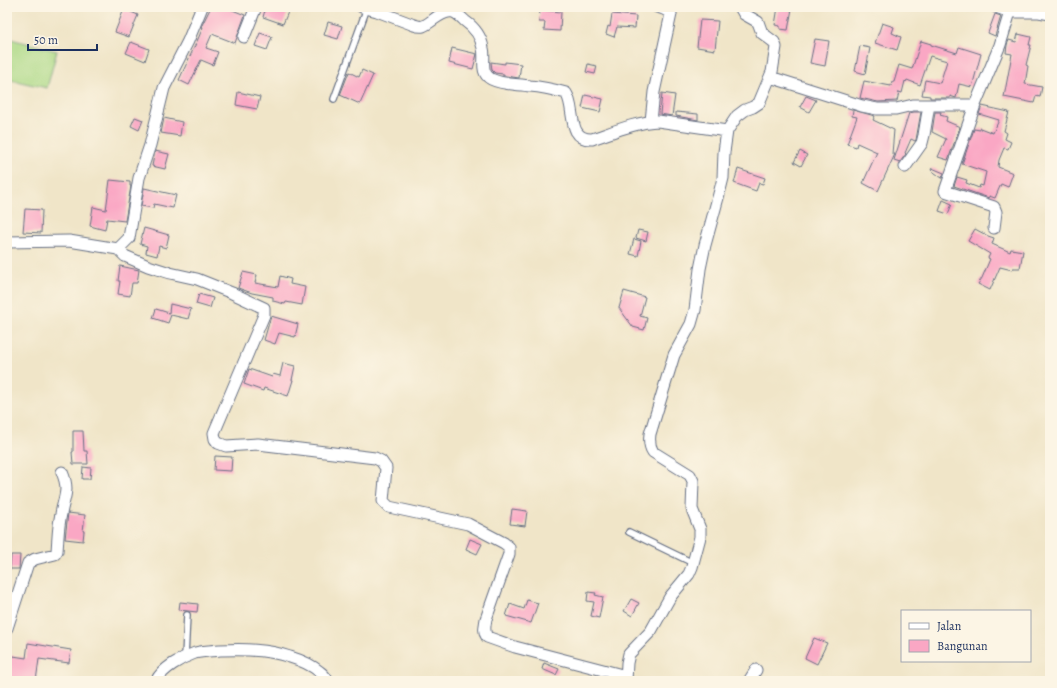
<svg xmlns="http://www.w3.org/2000/svg" width="1057" height="688" viewBox="0 0 1057 688" font-family="Alegreya,serif">
  <rect width="100%" height="100%" fill="#fcf5e5"/>
  <filter id="ink" filterUnits="userSpaceOnUse"><feTurbulence type="fractalNoise" baseFrequency=".025" numOctaves="2"/><feDisplacementMap in="SourceGraphic" scale="8" xChannelSelector="R" yChannelSelector="G"/><feConvolveMatrix kernelMatrix="1 2 1 2 8 2 1 2 1" color-interpolation-filters="sRGB"/></filter>
  <filter id="wash" filterUnits="userSpaceOnUse"><feTurbulence type="fractalNoise" baseFrequency=".012" numOctaves="4" result="noise"/><feDisplacementMap in="SourceGraphic" scale="16" xChannelSelector="R" yChannelSelector="G"/><feGaussianBlur stdDeviation="0.9" result="paint"/><feColorMatrix in="noise" values="0 0 0 0 0 0 0 0 0 0 0 0 0 0 0 0 0 1.4 0 .05"/><feComposite in="paint" operator="in"/></filter>
  <g filter="url(#wash)">
    <rect width="100%" height="100%" fill="#f0e5c8"/>
    <!-- green -->
    <path fill="#acd985" stroke="#648472" d="M7,38L57,51L47,88L7,79Z"/>
    <g id="blocks">
      <!-- building -->
      <path fill="#faa7c4" d="M211,7H225L245,15L235,43L212,34L206,48L218,52L213,65L201,60L189,85L179,80L198,39L203,27H201Z
        M266,7H287L286,11L288,12L283,24L263,17Z
        M778,7L792,9L788,30L780,29V26L775,25Z
        M124,9L138,15L129,37L115,32Z
        M540,10L561,12L560,31L544,30L545,22H539Z
        M612,14L636,16L635,28L617,27L614,37L606,34L608,26L610,27Z
        M995,14L1001,16L995,36L988,33Z
        M700,20L718,21L715,50L697,47Z
        M328,22L342,26L338,39L324,35Z
        M882,23L894,27L892,33L901,37L897,50L875,43Z
        M260,33L272,37L267,50L255,46Z
        M1018,34L1031,37L1029,45H1031L1026,65L1028,66L1025,84L1042,87L1040,97L1036,96L1034,103L1004,97L1012,54L1006,53L1007,45L1009,40L1016,42Z
        M815,39L829,41L825,66L810,63Z
        M921,41L931,44V45L957,53L959,47L981,54L972,87L959,84L956,98L950,96V98H930V96L922,95L925,80L940,83L947,61L930,56L920,85L907,80L906,82L905,81L902,93L899,92L897,101L878,102L860,98L864,81L891,86L892,82H894L899,65L912,69Z
        M131,42L149,49L145,61L126,53Z
        M860,46L870,48L865,74L855,71Z
        M452,48L477,54L473,69L449,63Z
        M491,62L505,64V62L521,64L519,78L506,76H503V74L495,73L492,70Z
        M588,64L597,66L595,74L586,72Z
        M362,70L373,75L360,104L340,95L349,72L359,77Z
        M238,92L260,97L257,109L236,105Z
        M662,93L675,95L672,116L660,114Z
        M585,95L603,99L600,112L582,108Z
        M806,96L816,100L809,112L800,107Z
        M982,106L1009,112L1004,131L1007,133L1005,139L1011,142L1008,149L1004,148L999,160L998,167L1013,173L1008,187L1001,184L995,198L989,196V198L954,186L957,177L967,180L966,183L979,188L980,185L983,186L986,172L962,164L974,129L980,130V128L993,133L999,120L979,114Z
        M853,110L875,116L873,120L894,130L892,154H895L878,191L863,183L877,152L857,143L856,147L847,144L857,117L852,116Z
        M676,112L698,114V120L676,116Z
        M914,112H921L916,140L915,141L911,139L905,153L906,154L900,162L894,160L909,113Z
        M935,112H941L940,115L947,117L946,121L960,127L948,160L938,157L946,139L932,132Z
        M135,117L143,120L139,130L131,126Z
        M164,118L182,122L180,136L161,133Z
        M155,151L169,154L165,169L152,166Z
        M800,151L807,155L801,166L794,162Z
        M932,168L944,173L942,178L931,170Z
        M738,169L765,178L763,184L759,183L756,191L734,183Z
        M110,180L130,182V186H131L125,221L107,219L105,230L90,226L93,207L106,210Z
        M144,188L176,195L173,208L154,204L153,208L141,206Z
        M943,200L952,204L948,214L939,211Z
        M25,209L42,210L41,233L23,232Z
        M144,228L169,235L166,248L159,246L157,256L146,253L147,246L140,244Z
        M975,229L988,236L994,238L992,244L1010,252L1011,249L1023,251L1020,268H1013L1012,270L1000,267L990,290L978,284L982,278L990,259L988,258L990,254L968,241Z
        M638,230L648,232L646,241L636,238Z
        M634,239L641,241L638,256L630,254Z
        M120,266L139,270L137,283H132L130,296L118,294L120,281H118Z
        M243,272L257,275L255,283L278,287L280,276L291,279L290,284L305,287L302,305L286,302L285,304L273,301V297L252,293L238,288Z
        M624,291L645,297L640,316L647,318L644,330L633,327L619,308Z
        M199,294L213,298L210,308L196,304Z
        M170,304L191,309L188,319L171,315L168,323L153,318L156,309L169,313Z
        M271,316L298,324L295,337L279,333L275,344L264,340Z
        M283,363L295,366L292,380H293L288,396L264,388L263,391L244,384L249,369L272,377L273,374L280,376Z
        M73,431H83L84,451H87L88,464H73L72,452H73Z
        M215,456L232,457L231,471L214,470Z
        M83,467L91,468L90,479H82Z
        M512,509L527,511L525,526L510,524Z
        M68,513L85,515L83,531H84L83,541L65,539Z
        M470,539L482,544L477,554L466,549Z
        M11,555H20L19,569H10Z
        M588,592L596,593L595,595L603,597L599,618L591,616L594,602L587,601Z
        M631,599L639,603L632,616L624,611Z
        M527,600L538,603L531,623L506,616L510,604L524,609Z
        M180,602L198,604L197,612L179,610Z
        M814,638L827,643L817,664L805,658Z
        M28,643L71,650L69,663L39,659L36,681H7V655L26,658Z
        M544,663L559,669L556,675L542,669Z"/>
    </g>
  </g>
  <g filter="url(#ink)">
    <use href="#blocks" fill-opacity="0" stroke="#666f83" stroke-width="1"/>
    <g fill="none" stroke-linecap="round" stroke-linejoin="round">
      <!-- lane casing -->
      <g stroke="#666f83" stroke-width="8">
        <path id="lane" d="M334,99L367,8
          M629,532L693,563
          M185,657L187,615"/>
      </g>
      <!-- street casing -->
      <g stroke="#666f83" stroke-width="13">
        <path id="street" d="M362,7L377,11L414,25C417,26 420,27 423,26C432,23 442,9 453,12C457,13 462,18 465,21C475,28 481,36 483,48C486,59 479,72 491,79C503,85 517,84 530,86C542,87 555,90 566,93C576,107 566,140 592,139C613,132 636,122 658,121L727,131
          M996,7L1010,12H1039L1050,14
          M244,37L256,7
          M770,77L862,106L877,109H896L913,105H975
          M651,121L654,92L671,14C667,10 663,8 657,7
          M905,167L922,143L924,135L929,105
          M994,228L996,212L994,207L945,191L975,105L1000,45L1010,12
          M7,242L69,241L118,249L129,238L139,178L150,145L164,88L188,41L202,7
          M118,249L125,256L148,266L170,273L197,279L232,293L264,308V315L214,433L215,439L218,443L226,446L258,444L375,458L381,461L386,468L383,501L389,507L468,524L504,543L509,547V554L486,619C485,626 483,631 487,637L515,647L626,676
          M7,628L28,563L35,559L55,554L57,551C58,539 58,526 61,514C64,496 70,491 62,472
          M156,681C163,668 181,658 195,653C203,651 212,651 220,650C243,649 268,649 290,657C300,660 312,665 320,672C323,674 326,678 328,681
          M626,681L627,663L629,654L651,631L670,597L689,574L692,567L700,537V529L692,509L693,481L690,475L653,452C649,446 649,441 650,434L674,355L691,324L695,310L700,269L705,245L719,194L723,178L724,152L727,131L737,116L745,110L753,107L759,103L772,72L776,47L774,42L762,33L758,22L744,14L740,7
          M749,681L756,670"/>
      </g>
      <!-- lane -->
      <use href="#lane" stroke="#fff" stroke-width="5.5"/>
      <!-- street -->
      <use href="#street" stroke="#fff" stroke-width="11"/>
    </g>
  </g>
  <!-- margin -->
  <rect width="1057" height="688" fill="none" stroke="#fcf5e5" stroke-width="24"/>
  <!-- legend -->
  <rect x="901" y="610" width="130" height="52" fill="#fcf5e5" stroke="#a2a6af"/>
  <rect x="909" y="623" width="20" height="6" fill="#ffffff" stroke="#a2a6af"/>
  <text x="937" y="630" font-size="12" fill="#1b2f5e">Jalan</text>
  <rect x="909" y="640" width="20" height="12" fill="#faa7c4" stroke="#a2a6af"/>
  <text x="937" y="650" font-size="12" fill="#1b2f5e">Bangunan</text>
  <!-- scale -->
  <path d="M28 44v6h69v-6" fill="none" stroke="#1b2f5e" stroke-width="2"/>
  <text x="34" y="44" font-size="12" fill="#1b2f5e" stroke="#fcf5e5" stroke-width="3" paint-order="stroke">50 m</text>
</svg>
